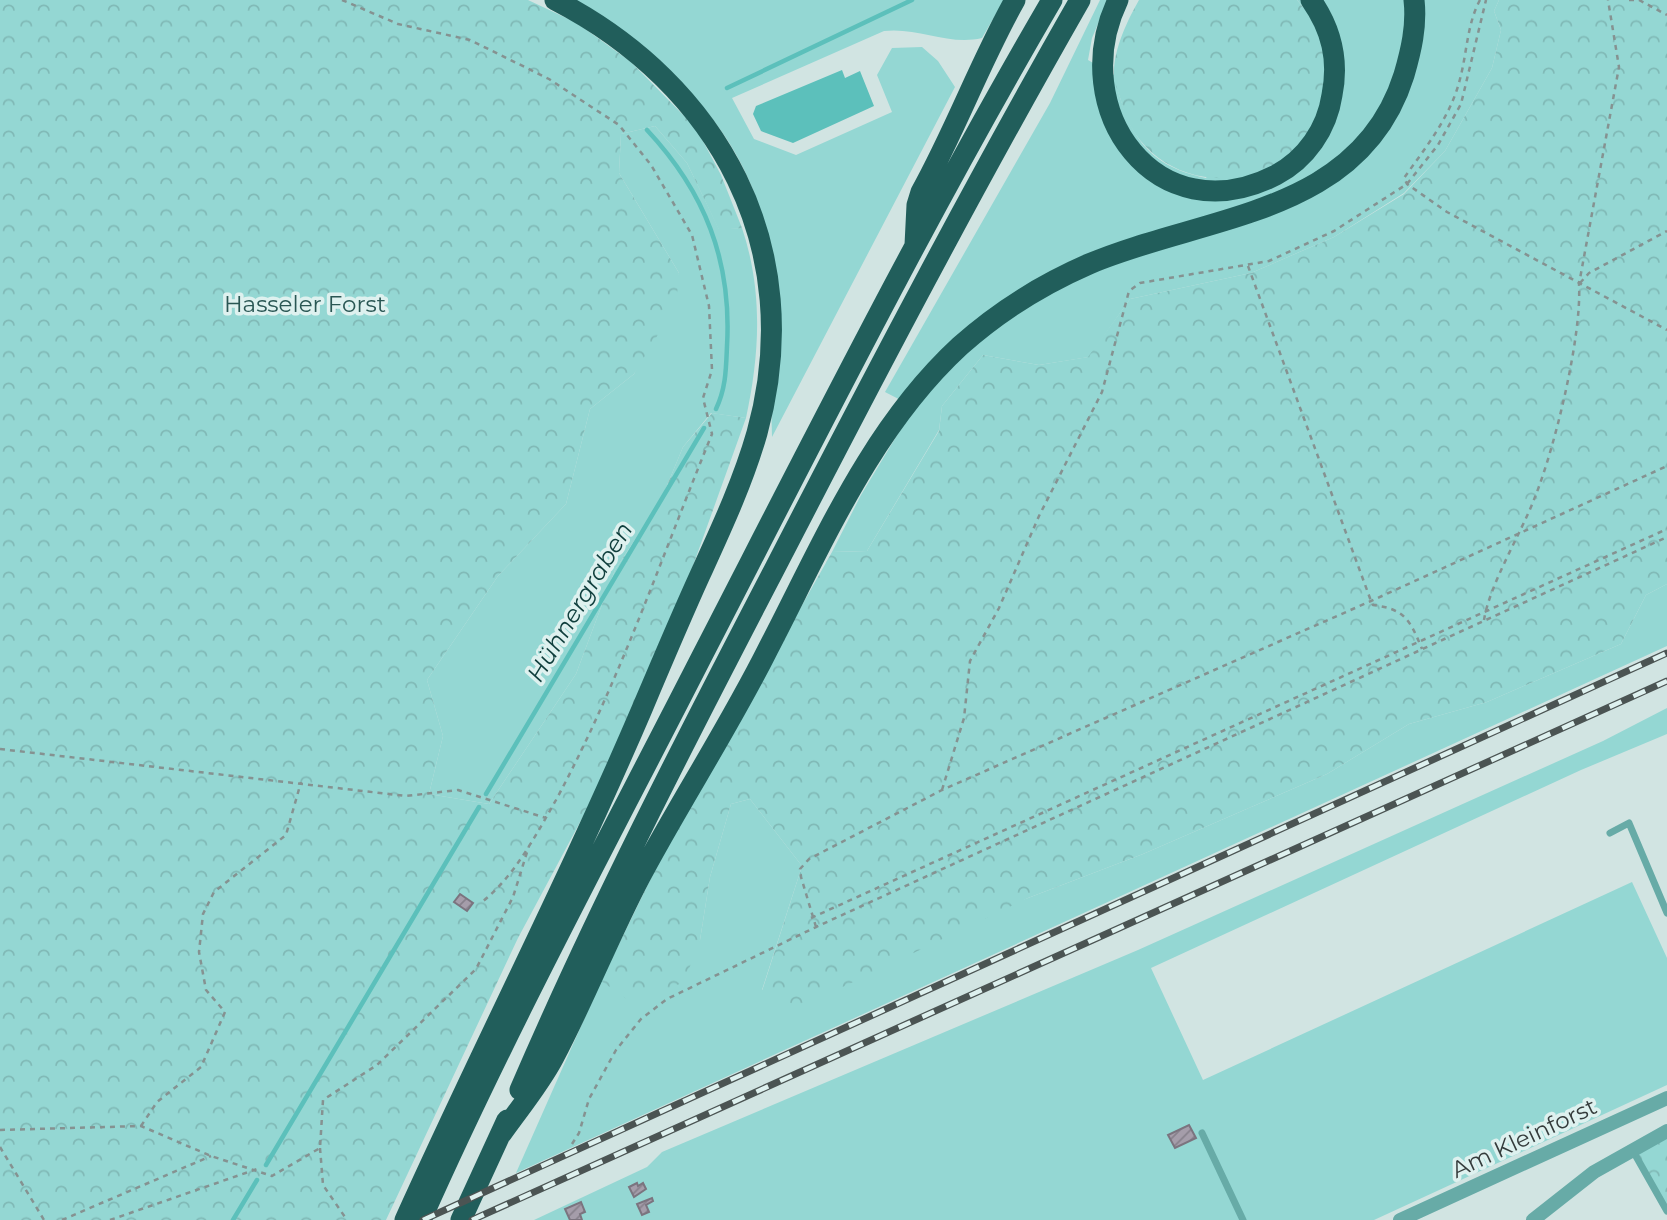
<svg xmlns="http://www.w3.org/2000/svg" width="1667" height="1220" viewBox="0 0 1667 1220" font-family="Montserrat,sans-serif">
  <defs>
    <pattern id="forest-crowns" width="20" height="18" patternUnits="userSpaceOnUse" patternTransform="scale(1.75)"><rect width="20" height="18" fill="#94d7d3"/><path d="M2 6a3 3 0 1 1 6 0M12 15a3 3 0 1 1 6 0" fill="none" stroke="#80b9b6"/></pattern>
    <pattern id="building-hatch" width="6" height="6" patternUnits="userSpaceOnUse" patternTransform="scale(1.75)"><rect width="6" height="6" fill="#a59daa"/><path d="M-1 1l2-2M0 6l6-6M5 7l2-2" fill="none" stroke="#87818c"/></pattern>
  </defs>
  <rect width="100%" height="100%" fill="#d1e4e2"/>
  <!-- green -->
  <path fill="#94d7d3" d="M571,0H1004L982,38C949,46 918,27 884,31L732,98L754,139L796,155L892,112L877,75L892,48L922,47L938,61L955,87L772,437C771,389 769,341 767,293C767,272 769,249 765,229C742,124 658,52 571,0Z
    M1100,0H1108L1092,38L1088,60L1114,75C1128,132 1144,165 1206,178L1304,8L1297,0H1499L1494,11L1501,30L1492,68L1445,151L1404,193L1334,237L1251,273L1130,299L1089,357L1039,365L983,355L942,406L939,430L867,551L832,552L861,495L914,407L885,392L1050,103Z
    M655,126L687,163L719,229L742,228C763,291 760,353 746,418L711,413L683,447L661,500L615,570L576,674L489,804L429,794L443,736L427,680L498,576L566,504L590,409L634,374L679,273L619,173L621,134Z
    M1667,584V646L516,1173L601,981L700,940L710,877L731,804L750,799L802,866L762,990L1028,898L1143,854L1327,774L1409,724L1487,702L1621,644L1646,595Z
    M1667,708V734L1581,770L1151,968L1203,1080L1632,882L1667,958V1085L1374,1220H534L647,1167L662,1152L1138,950L1603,741Z"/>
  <!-- forest -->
  <path fill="url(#forest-crowns)" d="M0,0H528L577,23L631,62L696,128L721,175L742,228L719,230L687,163L655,126L621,134L619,173L679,273L676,305L634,374L590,409L566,504L498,576L427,680L443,736L429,794L489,804L576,674L615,570L661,500L683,447L712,413L746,418L690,574L609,768L518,938L386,1220H0Z
    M1139,0H1297C1321,27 1330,59 1322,93C1316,118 1306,140 1287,157C1275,167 1258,172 1243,176C1189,187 1134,156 1121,101C1119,93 1114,83 1114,75C1113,51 1127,21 1139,0Z
    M1499,0H1667V584L1646,595L1621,644L1487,702L1409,724L1327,774L1143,854L1028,898L797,1009L762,991L802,866L750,799L731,804L710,877L700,940L684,982L634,1004L601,981L669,841L832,552L867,551L939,431L942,406L983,355L1039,365L1088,357L1130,299L1251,273L1334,237L1404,194L1445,151L1492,68L1501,30L1494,11Z
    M1667,1132V1211L1632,1149Z"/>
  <!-- water -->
  <path fill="#5cc0bb" d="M842,70L845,78L860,71L874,106L793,143L761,131L753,114L756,106Z"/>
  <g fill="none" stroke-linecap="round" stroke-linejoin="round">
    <!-- stream -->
    <path stroke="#5cc0bb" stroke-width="4.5" d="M727,88L912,0
      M647,130C705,192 732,261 727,346C726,369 726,388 716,409
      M486,794L704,428
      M266,1165L479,807
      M233,1220L257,1180"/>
  </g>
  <!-- building -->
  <path fill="url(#building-hatch)" stroke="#7b747f" stroke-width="2" d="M460,894L473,903L467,911L454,902Z
    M1189,1125L1196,1138L1175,1148L1168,1135Z
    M637,1183L638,1186L643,1183L646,1189L634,1197L629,1187Z
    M652,1198L653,1201L646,1205L649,1212L642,1215L637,1204Z
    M581,1202L585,1212L580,1214L582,1220H570L565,1209Z"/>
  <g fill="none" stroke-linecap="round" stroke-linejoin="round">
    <!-- path -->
    <path stroke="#859291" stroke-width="2.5" stroke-dasharray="5 5" stroke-linecap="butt" d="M342,0L398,24L470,40L549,79L619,125L651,165L692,235L709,306L712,370L703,398L712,434C662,556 619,683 556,800C536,835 514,877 482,902
      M1480,0C1467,24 1467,53 1460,79C1451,116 1426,147 1404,178L1407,184L1447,212L1667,330
      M1629,0H1639L1667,15
      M1248,266L1371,601L1373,605C1405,609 1410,620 1422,649
      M1580,283L1589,273L1667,231
      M1484,620C1490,583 1521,534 1535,497C1555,447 1582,336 1579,284L1619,67L1608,0
      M0,749L406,796L458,790L546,818
      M942,790L964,718L970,661L999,608L1039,516L1102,392L1129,291L1140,283L1269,261L1334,231L1407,184L1438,145L1461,104L1486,0
      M811,918L1667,529
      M816,927L801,877L800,869L809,859L942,790L1371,601L1667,466
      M141,1126L157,1102L201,1067L225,1012L206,990L199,952L203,914L214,892L286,835L301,782
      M0,1130L141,1126L211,1156L272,1176L320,1148L323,1100L377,1065L476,969L513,897L529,846
      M572,1144L579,1133L589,1099L616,1050L641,1019L667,999L816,927L1667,537
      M0,1147L44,1220
      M320,1148L323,1185L347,1220
      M62,1220L211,1156
      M110,1220L257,1169"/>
    <!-- service -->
    <path stroke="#67aba7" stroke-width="7" d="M1610,833L1629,823L1667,913
      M1202,1133L1243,1220
      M1633,1151L1667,1211"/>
    <!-- minor -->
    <path stroke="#67aba7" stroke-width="14" d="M1400,1220L1667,1098
      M1533,1220L1594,1172L1667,1131"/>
    <!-- motorway -->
    <path stroke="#215e5b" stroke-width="21" d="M1118,0C1065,110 1157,236 1276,175C1306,159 1327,129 1332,95C1339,60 1332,30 1311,0
      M915,245L917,205L921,192C956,129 980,62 1015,0
      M520,1090C596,913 685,741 774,570C873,378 973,187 1080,0
      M502,1133C519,1109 540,1084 554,1057C585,998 609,936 640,877C681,800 729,727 768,649C823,543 871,428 960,346C998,312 1043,284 1089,264C1204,215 1360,216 1404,75C1411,51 1417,26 1414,0
      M405,1220C482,1049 568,882 642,709C661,664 680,619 700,575C721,529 743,482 757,433C808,249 720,85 555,0
      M421,1220C506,1029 606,844 701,658C815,437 927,214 1052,0
      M461,1220L507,1120"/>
    <!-- rail casing -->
    <g stroke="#4b5453" stroke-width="7">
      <path id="rail" d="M423,1220L1667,653
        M472,1220L1667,681"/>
    </g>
    <!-- rail -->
    <use href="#rail" stroke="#def1ef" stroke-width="4.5" stroke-dasharray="13" stroke-linecap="butt"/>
  </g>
  <g text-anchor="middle" stroke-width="7" stroke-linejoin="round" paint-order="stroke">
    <!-- park labels -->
    <g font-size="23" fill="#2a5754" stroke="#def1ef">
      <text x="305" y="312">Hasseler Forst</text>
    </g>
    <!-- street labels -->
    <g font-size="23" fill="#353c3c" stroke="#def1ef">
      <text transform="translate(1524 1138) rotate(-25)" y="8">Am Kleinforst</text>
    </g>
    <!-- water labels -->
    <g font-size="24" font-style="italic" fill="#0f3e3c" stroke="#def1ef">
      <text transform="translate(580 602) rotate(-59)" y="8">Hühnergraben</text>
    </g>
  </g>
</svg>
